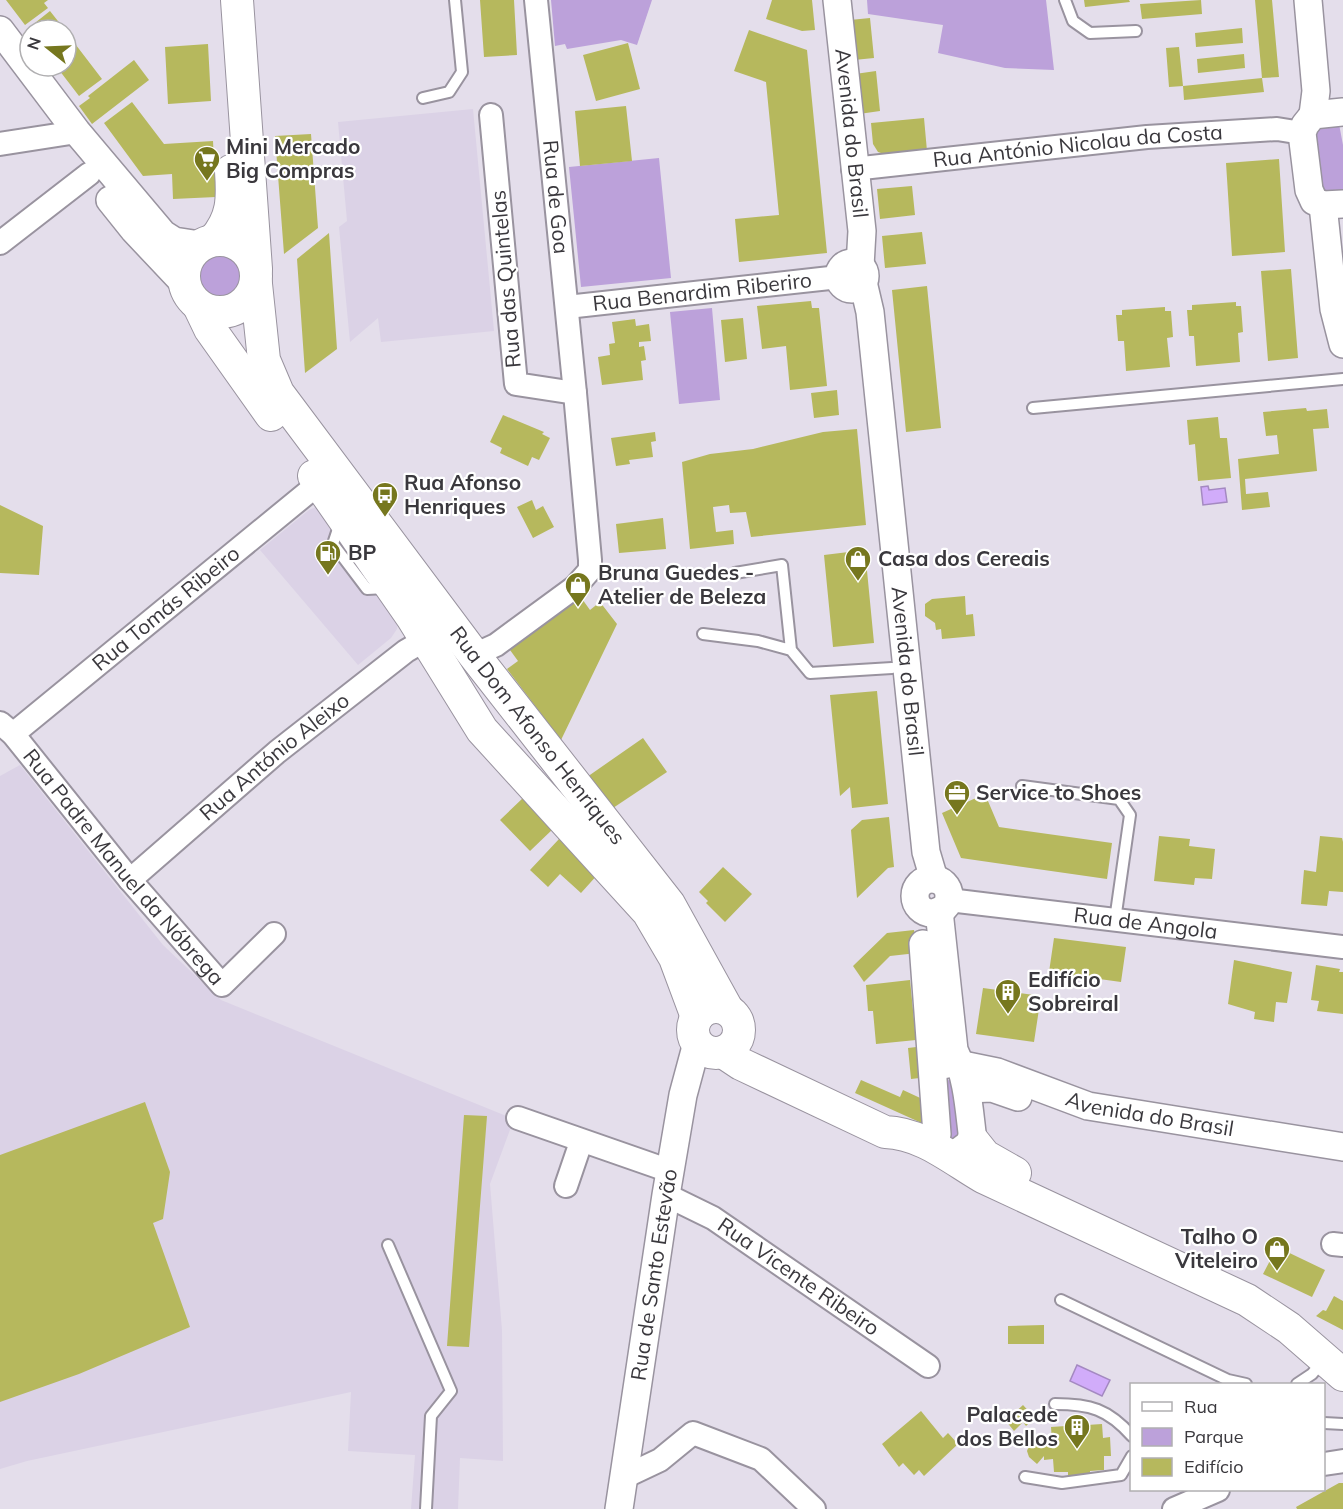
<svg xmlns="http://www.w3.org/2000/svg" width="1343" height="1509" viewBox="0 0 1343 1509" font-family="Mulish,sans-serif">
  <rect width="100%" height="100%" fill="#e4deeb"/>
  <!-- built -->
  <path fill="#dbd2e6" d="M473,109L494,331L381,342L378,318L350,342L339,227L347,221L338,122Z
    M318,506L399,617L397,629L391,638L358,665L260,550L309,510Z
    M20,765L163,945L221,1000L514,1119L490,1184L502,1330L503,1461L460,1458L458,1509H411L415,1455L348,1451L351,1392L27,1461L0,1469V776Z"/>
  <!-- green -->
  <path fill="#bca1da" d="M551,0H652L637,45L621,40L567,49L565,44L555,46Z
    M867,0H1046L1054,70L1005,68L938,53L943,25L868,14Z
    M1339,124L1343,145V193L1321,194L1312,130L1316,125Z
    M659,158L671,278L581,287L569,167Z
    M193 275a26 26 0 1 1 52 0a26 26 0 1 1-52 0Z
    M712,308L720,400L679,404L670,312Z
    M952,1079L962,1136L950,1143L943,1082Z"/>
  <!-- water -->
  <path fill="#d1acfa" stroke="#a489c1" stroke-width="1.5" d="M1208,486L1209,490L1225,488L1227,502L1203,505L1201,487Z
    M1077,1365L1110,1380L1102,1396L1070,1381Z"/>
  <!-- building -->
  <path fill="#b6b85d" d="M6,0H48L44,3L48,8L25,25Z
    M480,0H514L517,55L484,57Z
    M772,0H812L815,30L802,31L766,19Z
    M1084,0H1129L1130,2L1085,7Z
    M1201,0L1202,14L1142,19L1140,4Z
    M1255,0H1272L1279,77L1262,78Z
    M50,11L65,30H26Z
    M870,18L874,58L854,60L850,20Z
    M1242,28L1243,43L1196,47L1195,33Z
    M749,30L807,50L827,253L739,262L735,219L779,215L766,82L734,71Z
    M66,32L102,79L79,96L56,66H66Z
    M628,43L640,89L596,101L583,55Z
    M208,44L211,101L168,104L165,47Z
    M1179,47L1183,86L1169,87L1166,48Z
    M1244,54L1245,68L1198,73L1197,59Z
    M134,60L149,80L92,124L79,106L90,98L88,96Z
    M876,71L880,111L859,114L855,74Z
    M1262,78L1264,92L1184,100L1183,86Z
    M132,102L164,144L213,141L216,197L173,199L172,174L143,176L104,123Z
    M626,106L632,161L580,166L575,111Z
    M924,118L927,151L887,155L878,152L873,144L871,123Z
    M311,134L318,228L284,254L275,136Z
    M1279,159L1285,252L1232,256L1226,163Z
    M912,186L915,215L880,219L877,189Z
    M922,232L926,264L885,268L882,236Z
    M329,233L337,349L305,373L297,259Z
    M1291,269L1298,358L1268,361L1261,271Z
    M927,286L941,428L906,432L892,290Z
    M811,301L812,308H819L827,386L790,390L786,346L762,349L757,306Z
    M1236,302V306H1241L1243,332L1238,333L1240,362L1196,366L1194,336H1189L1187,310H1192V305Z
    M1165,307V311H1171L1173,337L1167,338L1170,367L1126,371L1124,341H1118L1116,315H1122V310Z
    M743,318L747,359L725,362L721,320Z
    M635,319L636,326L649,324L651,341L639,342V347L644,346L646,360L641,361L643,380L602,385L598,357L610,355L609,344L615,343L612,322Z
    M837,390L839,415L814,418L811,393Z
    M1306,408L1307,411L1327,409L1329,428L1313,429L1317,471L1245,479L1246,494L1268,492L1270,507L1242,510L1238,459L1279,454L1277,435L1266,436L1263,412Z
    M503,415L544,432L542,434L550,438L539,460L532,457L528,466L500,453L502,448L490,442Z
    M1218,417L1220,438H1227L1231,478L1198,481L1195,444L1189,445L1187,420Z
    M857,429L866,525L751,537L746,512L730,513L729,505L713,507L716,532L733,530L734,544L690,549L682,462L710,454L753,449L823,432Z
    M655,432L656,441L651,442L653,457L629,460L630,464L616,466L611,438Z
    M532,500L536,510L543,506L554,527L533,538L517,507Z
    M0,505L43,526L39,575L0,573Z
    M663,518L666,549L619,553L616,524Z
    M865,550L874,643L833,647L824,555Z
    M580,596L590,610L600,602L617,624L561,740L507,669L518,661L510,650Z
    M965,596L966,615L973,614L975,636L942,639L941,629L936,630L935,623L925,616V604L932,599Z
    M877,691L888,804L852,808L850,787L840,796L830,695Z
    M643,738L667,772L610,810L587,777Z
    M985,794L999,827L1112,843L1107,879L961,858L942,813Z
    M524,797L554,828L530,851L500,820Z
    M889,817L894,867L888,868L857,898L851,830L862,820Z
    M1159,836L1190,839L1189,846L1215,849L1212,879L1195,878L1194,885L1154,881Z
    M1320,836L1342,838L1343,842V892L1329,891L1327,906L1301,904L1304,870L1316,872Z
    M559,839L599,873L581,893L560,874L548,887L530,870Z
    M723,867L752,894L725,922L706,903L708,901L699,892Z
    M914,930L917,953L890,956L864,982L853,966L887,933Z
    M1054,938L1126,947L1121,982L1049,972Z
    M1234,960L1292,972L1287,1003L1276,1002L1274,1022L1254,1019L1255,1012L1228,1004Z
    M1316,965L1340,969L1339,972H1343V1014L1317,1011L1319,1001L1311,1000Z
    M910,980L916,1040L876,1044L873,1011H868L866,985Z
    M983,988L1041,996L1034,1042L976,1034Z
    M925,1046L928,1077L911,1079L908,1048Z
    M861,1080L900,1097L903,1090L931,1103L926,1125L855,1093Z
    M145,1102L170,1172L163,1219L153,1223L190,1327L79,1374L0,1402V1155Z
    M464,1115L487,1116L469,1347L447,1346Z
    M1277,1247L1325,1270L1312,1297L1263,1274Z
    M1334,1296L1343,1301V1330L1316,1316L1323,1310L1326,1311Z
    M1044,1325V1344H1008V1326Z
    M1023,1405L1035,1418L1026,1426L1023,1422L1014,1431L1006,1421Z
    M921,1411L943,1438L948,1433L958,1444L924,1476L919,1470L914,1475L903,1463L899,1467L882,1444Z
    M1087,1421V1425L1102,1424L1103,1438L1110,1437L1111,1456H1104V1470L1090,1471V1475L1068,1476V1472H1054L1053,1459L1044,1460V1456L1037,1464L1029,1457L1027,1451L1031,1440L1035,1438L1043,1444V1441H1052L1051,1427L1066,1426V1422Z
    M1339,1483H1343V1509H1297L1296,1507Z"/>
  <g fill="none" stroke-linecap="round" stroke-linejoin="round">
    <!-- service casing -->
    <g stroke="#99939f" stroke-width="14">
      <path id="service" d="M1065,0L1073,21L1090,33L1136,31
        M423,98L449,92L462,72L455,0
        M1033,408L1343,379
        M340,523L333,544L367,589L386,588
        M735,573L782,565L791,650
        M703,634L758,641L791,650L810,673L892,668
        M1022,786L1119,799L1130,815L1115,920
        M388,1245L451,1391L431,1416L426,1509
        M1061,1300L1228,1380L1246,1384
        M1297,1384L1312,1374L1322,1362
        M1055,1404C1090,1404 1108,1409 1132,1436
        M1324,1423L1343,1424
        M1025,1477L1062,1483L1121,1475L1132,1456"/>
    </g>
    <!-- minor casing -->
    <g stroke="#99939f" stroke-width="26">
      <g id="minor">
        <path id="s1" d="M536,0L575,393"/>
        <path d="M0,144L77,132"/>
        <path id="s2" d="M853,169L1147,137L1277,129L1302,133"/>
        <path d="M0,243L89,174"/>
        <path id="s3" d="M567,307L839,277"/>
        <path d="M474,655L496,645L575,587L590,570V560L575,393L516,384L491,115"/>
        <path id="s4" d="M0,723L13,734L130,880L222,985L274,934"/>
        <path id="s5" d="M13,734L329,475"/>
        <path id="s6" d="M130,880L277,752L406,651L425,640"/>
        <path id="s7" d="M949,900L1343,947"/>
        <path d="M518,1118L670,1171"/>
        <path d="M566,1186L581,1142"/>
        <path id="s8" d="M666,1195L713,1218L928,1366"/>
        <path d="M1333,1244L1343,1245"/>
        <path d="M1324,1464L1343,1461"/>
        <path d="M622,1478L660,1460L693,1433L761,1459L814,1509"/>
        <path d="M1174,1509L1218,1490"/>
      </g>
    </g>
    <!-- tertiary casing -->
    <g stroke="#99939f" stroke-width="30">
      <g id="tertiary">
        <path id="s9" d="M837,0L862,231L860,266"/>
        <path d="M1308,0L1316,91L1313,115"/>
        <path d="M0,30L77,132L163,234L174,241L200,245"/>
        <path d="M1343,112L1313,115L1305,125L1302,133L1309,190L1314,201L1323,205L1343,204"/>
        <path d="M110,200L134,230L184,283"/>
        <path d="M1323,205L1334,309L1343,344"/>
        <circle cx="852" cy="276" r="13"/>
        <path id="s10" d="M863,282L870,312L926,852L934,879"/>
        <circle cx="932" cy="896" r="17"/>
        <path d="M939,911L954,1050C968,1079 969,1110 973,1141L957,1153"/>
        <path d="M923,944L937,1134L934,1147"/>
        <path id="s11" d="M934,1070L942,1065L953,1063L997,1072L1088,1106L1343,1147"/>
        <path d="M967,1089L992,1088L1018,1097"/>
        <path id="s12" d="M619,1509L666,1195L683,1095L697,1043"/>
      </g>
    </g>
    <!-- secondary casing -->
    <g stroke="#99939f" stroke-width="34">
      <g id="secondary">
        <path d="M237,0L256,269"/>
        <circle cx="220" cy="276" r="36"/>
        <path d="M214,240C233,218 233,199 231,171"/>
        <path id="s13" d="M256,284L264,360L278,393L474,655L669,904L727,1009"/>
        <path d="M199,306L210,329L271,415"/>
        <path d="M314,476L412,617L482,730L648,912L675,958L697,1017"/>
        <circle cx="716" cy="1030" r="23"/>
        <path d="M723,1052L741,1064L885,1132C922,1133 952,1159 983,1177L1247,1300L1289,1328L1343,1375"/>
        <path d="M973,1141L985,1156L1015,1173"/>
      </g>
    </g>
    <!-- service -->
    <use href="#service" stroke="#fff" stroke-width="10"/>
    <!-- minor -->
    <use href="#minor" stroke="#fff" stroke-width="22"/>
    <!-- tertiary -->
    <use href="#tertiary" stroke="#fff" stroke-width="27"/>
    <!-- secondary -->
    <use href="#secondary" stroke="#fff" stroke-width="32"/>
  </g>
  <!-- icons -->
  <defs>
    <g id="supermarket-pin" transform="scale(1.35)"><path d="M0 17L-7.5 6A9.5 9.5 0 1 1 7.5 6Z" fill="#76771e" stroke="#fff"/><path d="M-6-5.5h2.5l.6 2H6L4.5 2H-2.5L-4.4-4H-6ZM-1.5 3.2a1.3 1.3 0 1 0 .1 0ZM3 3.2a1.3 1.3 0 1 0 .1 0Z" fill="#fff"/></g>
    <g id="bus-pin" transform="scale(1.35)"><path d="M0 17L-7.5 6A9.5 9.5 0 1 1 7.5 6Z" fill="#76771e" stroke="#fff"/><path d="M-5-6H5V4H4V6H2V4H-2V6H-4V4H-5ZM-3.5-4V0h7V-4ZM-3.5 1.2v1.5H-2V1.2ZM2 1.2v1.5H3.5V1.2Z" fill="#fff"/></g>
    <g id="fuel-pin" transform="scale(1.35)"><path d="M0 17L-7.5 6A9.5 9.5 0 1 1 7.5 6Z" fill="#76771e" stroke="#fff"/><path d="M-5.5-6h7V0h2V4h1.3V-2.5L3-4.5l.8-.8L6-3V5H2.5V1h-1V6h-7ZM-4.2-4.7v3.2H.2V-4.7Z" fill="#fff"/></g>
    <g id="shop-pin" transform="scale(1.35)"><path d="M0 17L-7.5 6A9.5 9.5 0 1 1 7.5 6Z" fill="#76771e" stroke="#fff"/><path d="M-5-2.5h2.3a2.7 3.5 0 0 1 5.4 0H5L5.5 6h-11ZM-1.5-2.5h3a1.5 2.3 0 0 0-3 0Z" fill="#fff"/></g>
    <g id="office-pin" transform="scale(1.35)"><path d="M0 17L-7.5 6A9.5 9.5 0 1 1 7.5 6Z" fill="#76771e" stroke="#fff"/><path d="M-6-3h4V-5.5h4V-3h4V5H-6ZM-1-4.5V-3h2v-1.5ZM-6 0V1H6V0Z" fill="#fff"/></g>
    <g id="building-pin" transform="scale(1.35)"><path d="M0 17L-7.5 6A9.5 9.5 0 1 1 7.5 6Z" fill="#76771e" stroke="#fff"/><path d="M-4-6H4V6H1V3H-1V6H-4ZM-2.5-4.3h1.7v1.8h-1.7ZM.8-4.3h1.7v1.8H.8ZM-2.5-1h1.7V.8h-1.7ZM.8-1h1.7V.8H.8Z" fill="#fff"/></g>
  </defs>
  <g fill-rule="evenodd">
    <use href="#supermarket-pin" x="207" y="159"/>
    <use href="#bus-pin" x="385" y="495"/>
    <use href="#fuel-pin" x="328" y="553"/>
    <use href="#shop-pin" x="858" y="559"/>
    <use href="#shop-pin" x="578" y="585"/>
    <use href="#office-pin" x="957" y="793"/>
    <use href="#building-pin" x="1008" y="992"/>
    <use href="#shop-pin" x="1277" y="1249"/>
    <use href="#building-pin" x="1077" y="1427"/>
  </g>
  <g text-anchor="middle" stroke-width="4.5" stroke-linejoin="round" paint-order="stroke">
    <!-- street labels -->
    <g font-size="21" fill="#3a383d" stroke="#fff">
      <text dy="7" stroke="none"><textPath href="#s9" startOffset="134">Avenida do Brasil</textPath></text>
      <text dy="7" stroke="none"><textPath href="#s2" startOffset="226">Rua António Nicolau da Costa</textPath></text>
      <text dy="7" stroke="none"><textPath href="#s1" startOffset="198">Rua de Goa</textPath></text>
      <text transform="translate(506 279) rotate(-95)" y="7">Rua das Quintelas</text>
      <text dy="7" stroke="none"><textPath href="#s3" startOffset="136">Rua Benardim Riberiro</textPath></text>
      <text dy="7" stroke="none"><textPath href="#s5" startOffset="198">Rua Tomás Ribeiro</textPath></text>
      <text dy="7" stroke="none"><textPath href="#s10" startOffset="392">Avenida do Brasil</textPath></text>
      <text dy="7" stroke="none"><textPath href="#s13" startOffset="542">Rua Dom Afonso Henriques</textPath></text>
      <text dy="7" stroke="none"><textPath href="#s6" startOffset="190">Rua António Aleixo</textPath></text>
      <text dy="7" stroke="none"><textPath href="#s4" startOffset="190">Rua Padre Manuel da Nóbrega</textPath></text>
      <text dy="7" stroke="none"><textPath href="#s7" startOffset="198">Rua de Angola</textPath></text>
      <text dy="7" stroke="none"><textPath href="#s11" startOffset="225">Avenida do Brasil</textPath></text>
      <text dy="7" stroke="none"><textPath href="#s12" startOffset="237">Rua de Santo Estevão</textPath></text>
      <text dy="7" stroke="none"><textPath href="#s8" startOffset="156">Rua Vicente Ribeiro</textPath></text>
    </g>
    <!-- poi labels -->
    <g font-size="21" font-weight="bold" fill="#3a383d" stroke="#fff" text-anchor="start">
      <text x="226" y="154">Mini Mercado<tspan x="226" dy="24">Big Compras</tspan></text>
      <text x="404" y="490">Rua Afonso<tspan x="404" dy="24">Henriques</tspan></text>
      <text x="348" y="560">BP</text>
      <text x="878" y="566">Casa dos Cereais</text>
      <text x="598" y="580">Bruna Guedes -<tspan x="598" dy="24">Atelier de Beleza</tspan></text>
      <text x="976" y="800">Service to Shoes</text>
      <text x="1028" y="987">Edifício<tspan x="1028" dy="24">Sobreiral</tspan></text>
      <text x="1258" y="1244" text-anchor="end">Talho O<tspan x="1258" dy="24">Viteleiro</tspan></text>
      <text x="1058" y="1422" text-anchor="end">Palacede<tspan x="1058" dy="24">dos Bellos</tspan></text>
    </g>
  </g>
  <!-- legend -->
  <rect x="1130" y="1383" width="195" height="108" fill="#ffffff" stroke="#b0afb1" stroke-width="1.5"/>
  <rect x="1142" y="1402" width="30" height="9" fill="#ffffff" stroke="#b0afb1" stroke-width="1.5"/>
  <text x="1184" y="1413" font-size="18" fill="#3a383d">Rua</text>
  <rect x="1142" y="1428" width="30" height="18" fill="#bca1da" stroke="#b0afb1" stroke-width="1.5"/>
  <text x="1184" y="1443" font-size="18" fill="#3a383d">Parque</text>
  <rect x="1142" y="1458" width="30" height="18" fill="#b6b85d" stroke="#b0afb1" stroke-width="1.5"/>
  <text x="1184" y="1473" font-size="18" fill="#3a383d">Edifício</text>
  <!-- north arrow -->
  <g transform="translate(48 48) rotate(288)"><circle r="28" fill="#ffffff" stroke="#b0afb1" stroke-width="1.5"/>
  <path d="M0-4.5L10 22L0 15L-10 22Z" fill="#76771e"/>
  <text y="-9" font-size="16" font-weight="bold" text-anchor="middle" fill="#3a383d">N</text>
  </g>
</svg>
